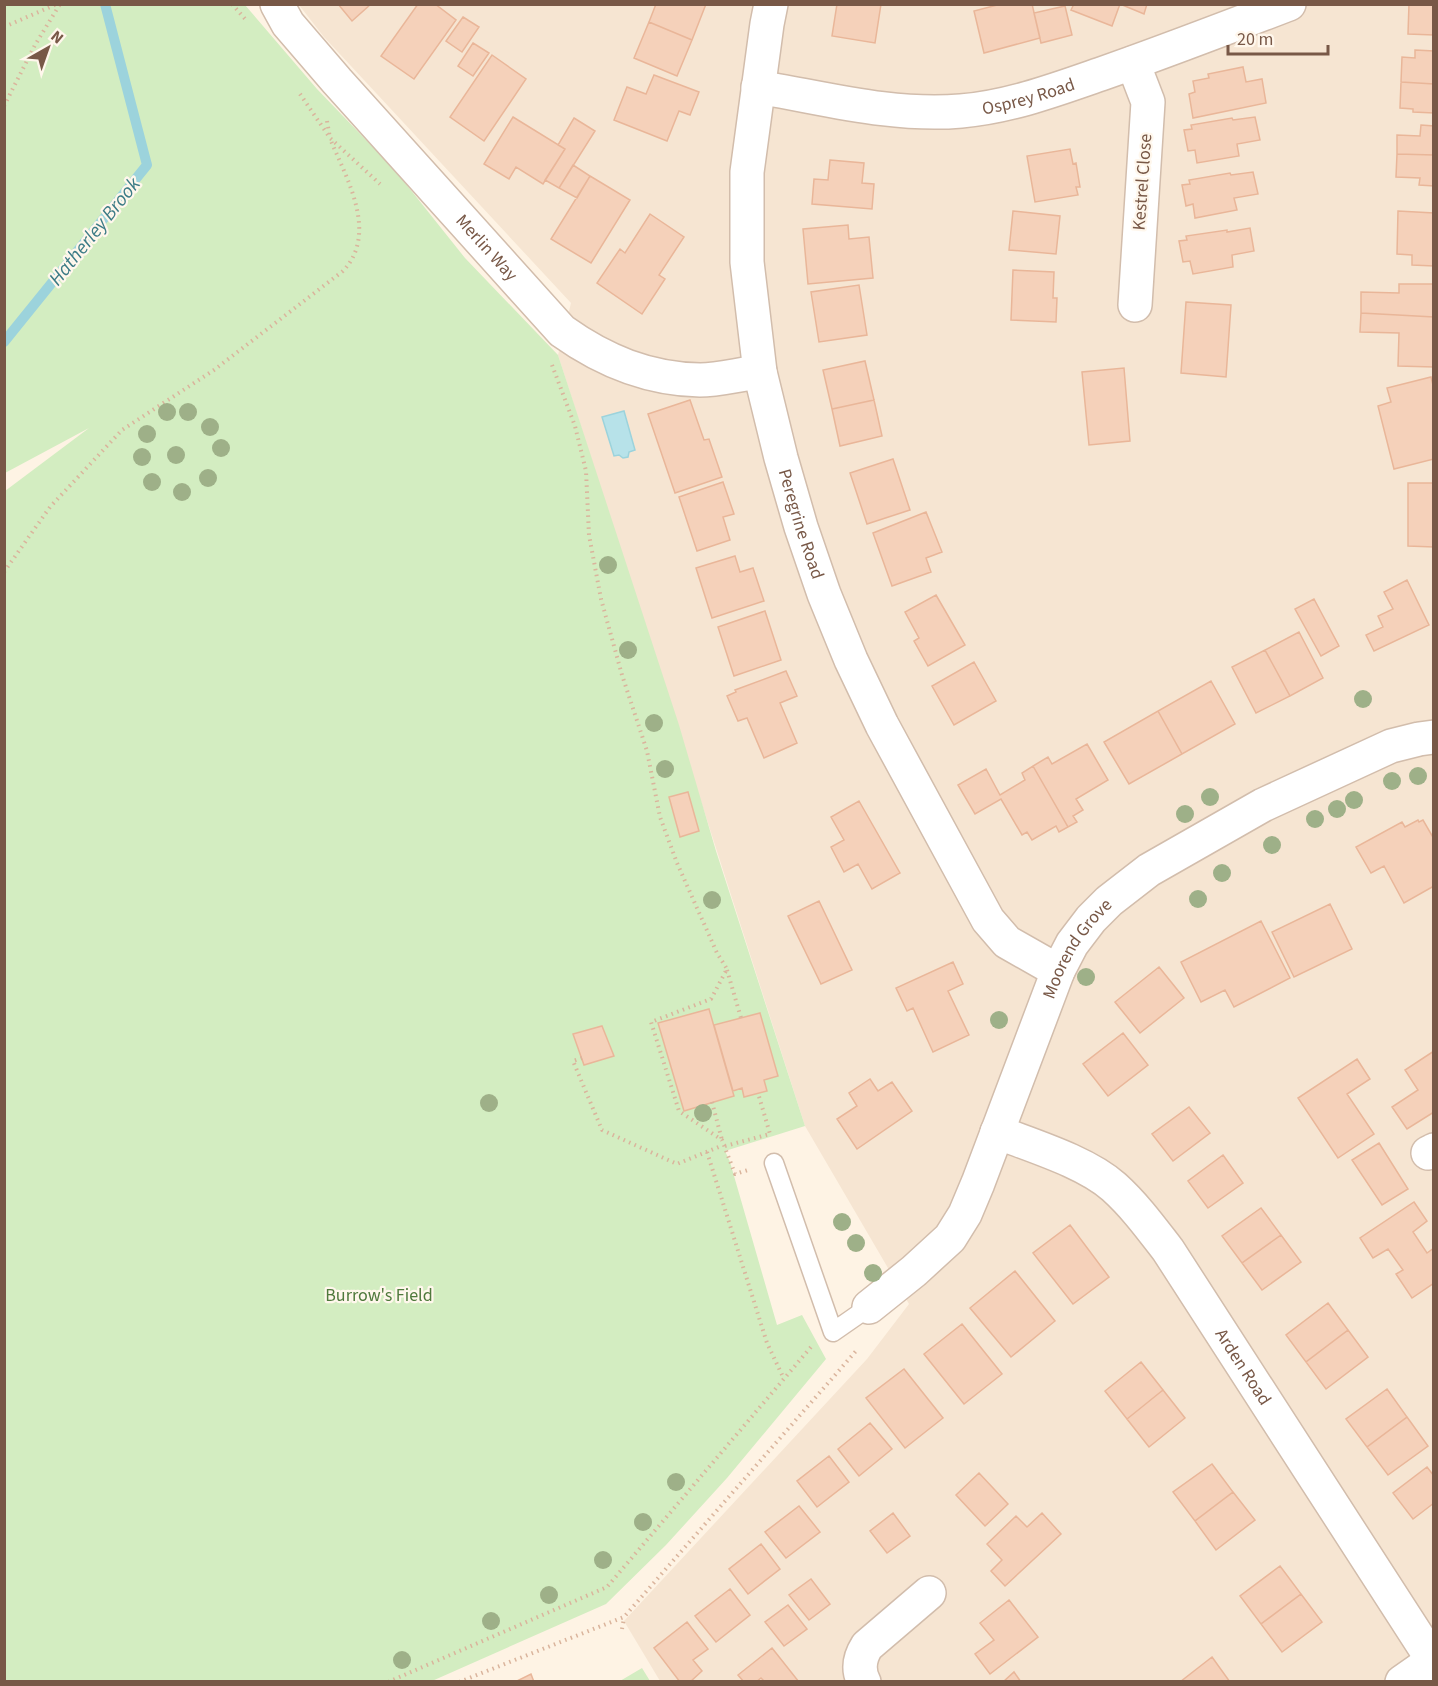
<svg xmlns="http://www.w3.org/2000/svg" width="1438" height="1686" viewBox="0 0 1438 1686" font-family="'Source Sans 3',sans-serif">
  <rect width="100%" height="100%" fill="#fef3e4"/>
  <!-- residential -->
  <path fill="#f6e5d2" d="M299,5H1433V1681H660L624,1621L867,1359L909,1304L805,1126L558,355L571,303L324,37Z"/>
  <!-- green -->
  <path fill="#d3edc1" d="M4,5H245L317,89L394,169L465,258L558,355L679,725L716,851L805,1126L725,1151L730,1162L777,1325L802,1315L826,1359L727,1478L666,1545L606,1604L432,1681H5V491L89,428L5,473Z
    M642,1668L650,1681H620Z"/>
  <!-- water -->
  <path fill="#b7e2e9" stroke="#9cd3dc" stroke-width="1.5" d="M624,411L635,450L629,452L628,457L623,458L619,455L614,456L602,417Z"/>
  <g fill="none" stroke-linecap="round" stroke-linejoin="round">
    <!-- stream -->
    <path stroke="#9cd3dc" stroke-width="10" d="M4,342L147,165L105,4"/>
  </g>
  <!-- building -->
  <path fill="#f5d1ba" stroke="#e9b699" stroke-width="1.5" d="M338,4H371L352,21Z
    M418,4H435L456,20L414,79L381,56Z
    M656,4H706L692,40L649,22Z
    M837,4H881L875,43L832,36Z
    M1001,4H1032L1040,38L984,53L974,11Z
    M1074,4H1120L1112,26L1071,10Z
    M1120,4H1147L1144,14Z
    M1409,4H1434V35L1408,34Z
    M1065,6L1072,35L1041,43L1034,13Z
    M463,17L479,27L462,52L446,41Z
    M649,22L692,40L677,76L634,58Z
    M473,43L489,53L473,76L458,66Z
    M1415,50L1434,51V84L1401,82L1402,57L1415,58Z
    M492,55L526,79L484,141L450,117Z
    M1243,67L1246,82L1262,79L1266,103L1193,118L1189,94L1195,92L1193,81L1209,78L1208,74Z
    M654,75L699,92L690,115L679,111L667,141L614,120L627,87L646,94Z
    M1401,82L1434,84V113L1413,112V109L1400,108Z
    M513,117L565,149L543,184L516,167L509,179L484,164Z
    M1255,117L1260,140L1237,144L1239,156L1197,163L1195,150L1188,151L1184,130L1192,129L1191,125L1232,118L1233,120Z
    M574,118L595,131L559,188L545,180L565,149L558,145Z
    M1421,125L1434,126V155L1397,154V135L1420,136Z
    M1070,149L1073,164L1076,163L1080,187H1076L1078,195L1035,202L1027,156Z
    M1397,154L1434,155V186L1419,185L1420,178L1396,177Z
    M830,160L864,163L862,183L874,184L872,209L812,204L814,179L828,180Z
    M573,165L590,176L577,198L559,188Z
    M1253,172L1258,194L1234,198L1237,210L1195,218L1193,204L1186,206L1182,185L1190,184L1189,180L1230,173L1231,175Z
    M590,176L630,200L591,263L551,239Z
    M1013,211L1060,216L1056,254L1009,250Z
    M1398,211L1434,213V266L1412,265V255L1397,254Z
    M650,214L684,237L659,275L665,279L642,314L597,283L620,249L625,253Z
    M848,225L849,239L869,237L873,278L808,284L803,229Z
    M1250,228L1254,251L1232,255L1233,267L1193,274L1190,261L1183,262L1179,241L1187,240L1186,236L1227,230V232Z
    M1013,270L1054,272L1053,298H1057L1056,322L1011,320Z
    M1399,284H1434V317L1361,313V292L1399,293Z
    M859,285L867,335L819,342L811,292Z
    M1186,302L1231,305L1226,377L1181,373Z
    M1361,313L1434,317V367L1398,366L1399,333L1360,332Z
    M865,361L874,400L832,409L823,370Z
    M1124,368L1130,441L1089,445L1082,372Z
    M1431,377L1434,389V459L1394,469L1378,406L1391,402L1387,388Z
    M690,400L704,440L709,439L722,477L675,493L648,414Z
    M874,400L882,436L840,446L832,409Z
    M893,459L910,510L867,524L850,473Z
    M723,482L734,514L723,517L730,540L697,551L679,497Z
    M1408,483H1434V547L1408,546Z
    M926,512L942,552L926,558L931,572L892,586L873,533Z
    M735,556L740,572L753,568L764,601L712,618L696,568Z
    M1407,580L1429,625L1374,651L1366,635L1383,627L1378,616L1393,609L1384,592Z
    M936,595L965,645L928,666L914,641L919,638L905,612Z
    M1314,599L1339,646L1321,656L1295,609Z
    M765,611L781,660L734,676L718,627Z
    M1299,632L1323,678L1290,696L1265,650Z
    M1265,650L1290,696L1256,713L1232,667Z
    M974,662L996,701L954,725L932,686Z
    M786,671L797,696L780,703L797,743L764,758L747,718L738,721L727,696L736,692L735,690Z
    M1211,681L1235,724L1182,754L1158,711Z
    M1158,711L1182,754L1129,784L1104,742Z
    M1087,744L1108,780L1076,799L1083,810L1073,816L1077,822L1068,827L1033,766L1048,757L1052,764Z
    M1033,766L1068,827L1059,832L1056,826L1032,840L1027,832L1022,835L1001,799L975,814L958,785L986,769L1000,795L1025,780L1022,773Z
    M688,792L699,831L680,837L669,797Z
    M859,801L900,873L872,889L858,864L844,872L831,847L844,840L831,817Z
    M1418,820L1419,822L1423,820L1434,839V886L1404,903L1384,866L1371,873L1356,847L1402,822L1405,827Z
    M819,901L852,970L821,984L788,916Z
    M1330,904L1352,949L1294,977L1272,932Z
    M1261,921L1290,978L1234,1007L1225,990L1201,1002L1181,962Z
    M953,962L963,984L948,991L969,1035L933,1052L913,1008L907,1011L896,988Z
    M1159,967L1184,998L1140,1033L1115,1002Z
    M709,1009L734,1096L684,1111L658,1023Z
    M760,1013L778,1076L764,1080L767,1091L744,1097L742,1088L733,1091L714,1025Z
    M602,1026L614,1056L584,1065L573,1034Z
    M1123,1033L1148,1065L1108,1096L1083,1064Z
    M1434,1051V1112L1407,1129L1392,1107L1418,1090L1405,1070Z
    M1357,1059L1370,1079L1347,1094L1374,1134L1338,1158L1298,1098Z
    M870,1079L878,1091L892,1082L912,1111L857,1149L837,1119L857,1106L849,1093Z
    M1189,1107L1210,1133L1173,1161L1152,1134Z
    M1379,1143L1408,1189L1382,1205L1352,1160Z
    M1223,1155L1243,1183L1208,1208L1188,1181Z
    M1414,1202L1427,1221L1413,1232L1427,1253L1434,1248V1283L1412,1298L1396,1274L1403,1270L1388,1249L1373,1258L1360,1238Z
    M1261,1208L1281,1235L1242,1263L1222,1236Z
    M1070,1225L1109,1277L1073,1304L1033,1253Z
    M1281,1235L1301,1262L1262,1290L1242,1263Z
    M1015,1271L1055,1321L1011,1357L970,1308Z
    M1328,1303L1348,1330L1306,1362L1286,1335Z
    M962,1324L1002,1374L964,1404L924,1354Z
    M1348,1330L1368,1357L1326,1389L1306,1362Z
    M1141,1362L1163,1390L1127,1419L1105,1391Z
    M904,1369L943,1418L905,1448L866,1398Z
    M1387,1389L1407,1417L1367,1447L1346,1419Z
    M1163,1390L1185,1418L1149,1447L1127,1419Z
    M1407,1417L1428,1446L1388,1475L1367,1447Z
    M870,1423L892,1449L859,1476L838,1449Z
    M829,1456L849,1482L817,1507L797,1481Z
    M1212,1464L1233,1492L1195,1521L1173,1492Z
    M1427,1467L1434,1476V1503L1413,1519L1393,1493Z
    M979,1473L1008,1504L985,1526L956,1495Z
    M1233,1492L1255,1520L1216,1550L1195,1521Z
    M799,1506L820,1532L786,1558L765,1532Z
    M893,1513L910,1536L887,1553L870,1531Z
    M1042,1513L1061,1534L1005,1586L991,1571L1002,1560L987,1544L1016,1516L1027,1527Z
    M761,1544L780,1569L748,1594L729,1569Z
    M1280,1566L1301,1594L1261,1624L1240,1596Z
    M811,1579L830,1604L809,1620L789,1595Z
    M730,1589L750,1615L716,1642L695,1616Z
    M1301,1594L1322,1622L1282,1652L1261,1624Z
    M1009,1600L1038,1637L990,1674L975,1654L994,1640L980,1623Z
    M788,1605L807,1629L784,1646L765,1622Z
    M687,1622L708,1649L693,1660L702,1671L690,1682H680L654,1648Z
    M772,1648L799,1682H765L761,1678L756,1682H744L738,1675Z
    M1212,1657L1230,1682H1180Z
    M1014,1672L1021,1682H1003Z
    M531,1674L534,1682H515Z"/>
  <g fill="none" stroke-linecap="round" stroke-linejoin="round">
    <!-- lane casing -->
    <g stroke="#d2bdac" stroke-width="21">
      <path id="lane" d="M774,1163L833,1332L869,1307"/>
    </g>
    <!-- street casing -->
    <g stroke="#d2bdac" stroke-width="36">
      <g id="street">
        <path id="s1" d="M277,4L288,24L337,81L562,331C604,361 648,379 700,380C719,380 740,374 760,372"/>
        <path id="s2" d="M771,4L767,24L747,172V262L760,372L781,458L801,527L824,594L851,660L882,725L988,920L1007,942L1058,971"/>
        <path d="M1133,63L1148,102L1135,305"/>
        <path id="s3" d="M758,87C824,98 893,117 961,111C1009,107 1055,90 1101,74C1164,52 1226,28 1289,4"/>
        <path id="s4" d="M997,1132C1033,1146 1086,1162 1114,1187C1135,1206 1151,1228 1168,1250L1434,1662"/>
        <path d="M1428,1153L1434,1150"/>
        <path id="s5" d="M869,1307L914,1271L950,1238L965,1214L978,1183L1058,971L1072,944L1091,919L1109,901L1149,870L1263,805L1391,746L1419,739L1434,737"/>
        <path d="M864,1682C857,1669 860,1657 867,1646L929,1593"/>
        <path d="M1402,1682L1432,1661"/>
      </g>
    </g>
    <!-- path -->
    <path stroke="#dab49c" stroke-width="4" stroke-dasharray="1.5 4.5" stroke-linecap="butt" d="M232,4L246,20
      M4,27L57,4
      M300,94L328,135
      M4,106L35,45L60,4
      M327,121L330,138L380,184
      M552,365L575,426L586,471L589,535L601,599L622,675L647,751L660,817L677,863L717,953L727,969L711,999L651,1022L679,1111L722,1140L735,1174L751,1169
      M4,572L50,507L122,430L214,370L343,271C378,234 348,181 331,141
      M727,970L741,1018
      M582,1058L573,1061L602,1130L677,1164L721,1146
      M712,1102L722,1140
      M725,1146L770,1134L758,1093
      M707,1152L767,1343L784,1379
      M622,1629L624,1618
      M388,1682L607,1587L811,1347
      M459,1682L624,1617L856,1351"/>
    <!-- lane -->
    <use href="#lane" stroke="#fff" stroke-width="18"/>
    <!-- street -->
    <use href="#street" stroke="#fff" stroke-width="33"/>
  </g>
  <!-- trees -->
  <g fill="#9eb088">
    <circle cx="167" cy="412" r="9"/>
    <circle cx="188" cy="412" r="9"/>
    <circle cx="210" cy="427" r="9"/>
    <circle cx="147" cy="434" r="9"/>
    <circle cx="221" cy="448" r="9"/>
    <circle cx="176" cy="455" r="9"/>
    <circle cx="142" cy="457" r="9"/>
    <circle cx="208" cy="478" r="9"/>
    <circle cx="152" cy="482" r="9"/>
    <circle cx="182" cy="492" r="9"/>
    <circle cx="608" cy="565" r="9"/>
    <circle cx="628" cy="650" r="9"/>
    <circle cx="1363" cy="699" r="9"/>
    <circle cx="654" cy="723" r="9"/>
    <circle cx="665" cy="769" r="9"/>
    <circle cx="1418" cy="776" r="9"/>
    <circle cx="1392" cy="781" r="9"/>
    <circle cx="1210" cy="797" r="9"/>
    <circle cx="1354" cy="800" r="9"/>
    <circle cx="1337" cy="809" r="9"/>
    <circle cx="1185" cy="814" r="9"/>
    <circle cx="1315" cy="819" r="9"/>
    <circle cx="1272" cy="845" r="9"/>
    <circle cx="1222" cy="873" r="9"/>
    <circle cx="1198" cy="899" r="9"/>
    <circle cx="712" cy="900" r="9"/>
    <circle cx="1086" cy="977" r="9"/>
    <circle cx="999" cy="1020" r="9"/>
    <circle cx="489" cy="1103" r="9"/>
    <circle cx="703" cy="1113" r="9"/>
    <circle cx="842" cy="1222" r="9"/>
    <circle cx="856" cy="1243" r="9"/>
    <circle cx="873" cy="1273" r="9"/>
    <circle cx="676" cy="1482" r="9"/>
    <circle cx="643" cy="1522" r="9"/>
    <circle cx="603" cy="1560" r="9"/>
    <circle cx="549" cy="1595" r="9"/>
    <circle cx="491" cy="1621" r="9"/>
    <circle cx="402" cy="1660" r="9"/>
  </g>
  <g text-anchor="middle" stroke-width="4.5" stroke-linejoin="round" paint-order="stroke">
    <!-- street labels -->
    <g font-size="18" fill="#785847" stroke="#fff7ec">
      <text dy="6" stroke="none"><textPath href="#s3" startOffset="274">Osprey Road</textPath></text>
      <text transform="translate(1142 182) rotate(-86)" y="6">Kestrel Close</text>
      <text dy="6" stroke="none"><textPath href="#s1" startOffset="322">Merlin Way</textPath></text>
      <text dy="6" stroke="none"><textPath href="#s2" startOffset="528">Peregrine Road</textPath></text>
      <text dy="6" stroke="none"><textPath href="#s5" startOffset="424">Moorend Grove</textPath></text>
      <text dy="6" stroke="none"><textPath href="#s4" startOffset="352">Arden Road</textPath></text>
    </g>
    <!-- park labels -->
    <g font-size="18" fill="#4f793c" stroke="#fff7ec">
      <text x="379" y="1301">Burrow's Field</text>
    </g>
    <!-- water labels -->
    <g font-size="20" font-style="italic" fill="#3c7b86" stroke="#fff7ec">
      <text transform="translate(94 231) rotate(-51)" y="7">Hatherley Brook</text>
    </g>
  </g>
  <!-- border -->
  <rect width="1438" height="1686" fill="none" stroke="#785847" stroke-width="12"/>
  <!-- north arrow -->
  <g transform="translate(48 48) rotate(40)" stroke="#fff7ec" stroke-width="4.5" paint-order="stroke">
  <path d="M0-4.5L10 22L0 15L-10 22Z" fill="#785847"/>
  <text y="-9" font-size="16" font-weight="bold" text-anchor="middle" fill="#785847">N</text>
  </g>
  <!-- scale -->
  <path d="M1228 45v9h100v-9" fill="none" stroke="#785847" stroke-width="3"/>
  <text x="1237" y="45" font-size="18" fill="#785847" stroke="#fff7ec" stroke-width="4.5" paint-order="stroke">20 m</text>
</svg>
